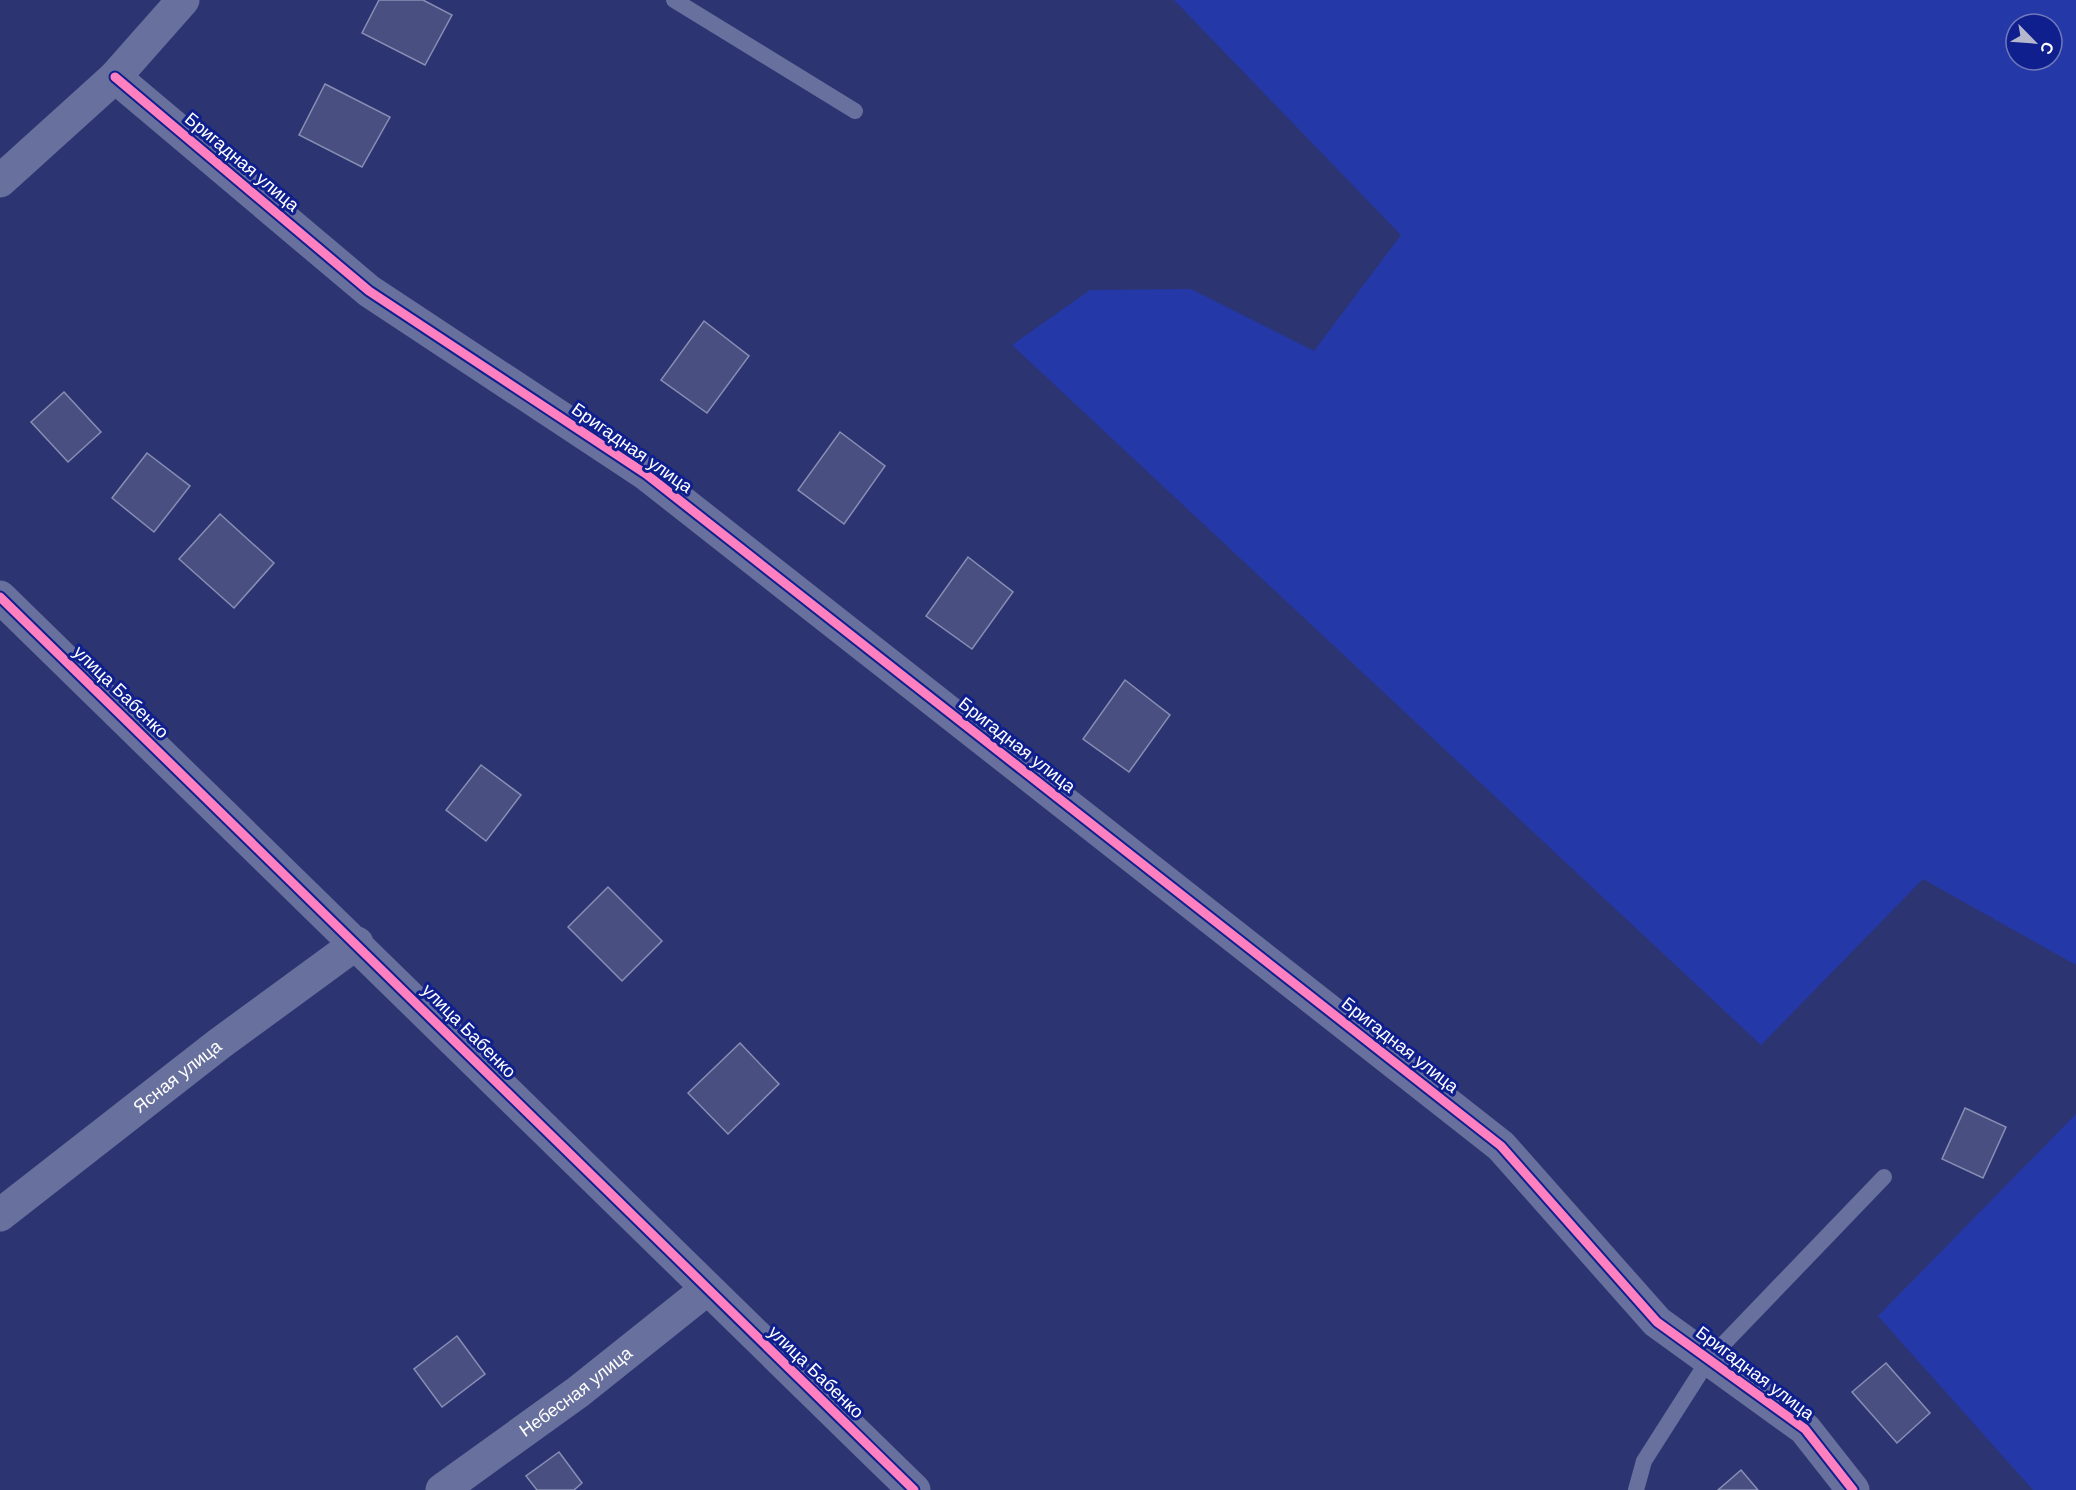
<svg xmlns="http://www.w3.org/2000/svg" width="2076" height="1490" viewBox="0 0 2076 1490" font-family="'DM Sans',sans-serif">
  <rect width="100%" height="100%" fill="#2c3571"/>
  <!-- green -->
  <path fill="#2538a7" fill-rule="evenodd" d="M1174,0H2076V965L1923,879L1761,1045L1012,345L1090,290L1191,289L1314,351L1401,235ZM2016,24H2052V60H2016Z
    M2076,1114V1490H2033L1878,1316Z"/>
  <!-- building -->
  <path fill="#495081" stroke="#888eb4" stroke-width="1.5" d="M379,0H423L452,15L425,65L362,33Z
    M325,84L390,117L362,167L299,135Z
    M704,321L749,356L707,413L661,380Z
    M64,392L101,432L68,462L31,422Z
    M840,432L885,466L844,524L798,490Z
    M147,453L190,486L154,532L112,498Z
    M220,514L274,563L234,608L179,559Z
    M968,557L1013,592L972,649L926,616Z
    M1125,680L1170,715L1129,772L1083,739Z
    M481,765L521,795L486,841L446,810Z
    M608,887L662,941L622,981L568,927Z
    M740,1043L779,1084L728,1134L688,1093Z
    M1965,1108L2006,1127L1983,1178L1942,1159Z
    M457,1336L485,1374L442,1407L414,1369Z
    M1886,1363L1930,1413L1897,1443L1852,1392Z
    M559,1452L582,1483L574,1490H537L526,1476Z
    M1741,1470L1758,1490H1718Z"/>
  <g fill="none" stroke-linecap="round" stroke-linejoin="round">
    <!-- service -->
    <path stroke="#68709d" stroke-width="16" d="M674,0L855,111
      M1636,1490L1644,1461L1709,1359L1884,1177"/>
    <!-- minor -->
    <g stroke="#68709d" stroke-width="33">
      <path d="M115,77L369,291L646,474L1501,1146L1657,1322L1805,1429L1853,1490"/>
      <path d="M0,181L115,77L183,0"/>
      <path d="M0,597C306,894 609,1193 914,1490"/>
      <path id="s1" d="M0,1215L219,1044L357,943"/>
      <path id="s2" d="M442,1490L578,1392L707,1289"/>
    </g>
    <!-- cycleway casing -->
    <g stroke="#0f1f8e" stroke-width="13">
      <path id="cycleway" d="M115,77L369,291L646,474L1501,1146L1657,1322L1805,1429L1853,1490
        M0,597C306,894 609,1193 914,1490"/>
    </g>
    <!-- cycleway -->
    <use href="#cycleway" stroke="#ff80c0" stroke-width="9"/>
  </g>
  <g text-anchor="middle" stroke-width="6" stroke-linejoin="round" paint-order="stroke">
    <!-- street labels -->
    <g font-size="18" fill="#fff" stroke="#0f1f8e">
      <text transform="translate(242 162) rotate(40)" y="6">Бригадная улица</text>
      <text transform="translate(632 448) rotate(35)" y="6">Бригадная улица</text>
      <text transform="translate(121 692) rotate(44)" y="6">улица Бабенко</text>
      <text transform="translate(1017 745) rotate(38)" y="6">Бригадная улица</text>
      <text transform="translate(469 1031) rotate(45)" y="6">улица Бабенко</text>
      <text transform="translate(1400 1045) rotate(38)" y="6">Бригадная улица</text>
      <text dy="6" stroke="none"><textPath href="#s1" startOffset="225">Ясная улица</textPath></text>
      <text transform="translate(816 1372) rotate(44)" y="6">улица Бабенко</text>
      <text transform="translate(1755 1373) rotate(37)" y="6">Бригадная улица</text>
      <text dy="6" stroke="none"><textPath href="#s2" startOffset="166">Небесная улица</textPath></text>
    </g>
  </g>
  <!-- north arrow -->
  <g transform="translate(2034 42) rotate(115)"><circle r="28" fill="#0f1f8e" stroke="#6f79bb" stroke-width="1.5"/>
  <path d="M0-4.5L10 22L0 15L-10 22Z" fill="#b5b8cd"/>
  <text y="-9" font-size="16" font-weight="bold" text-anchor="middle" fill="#ffffff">С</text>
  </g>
</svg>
